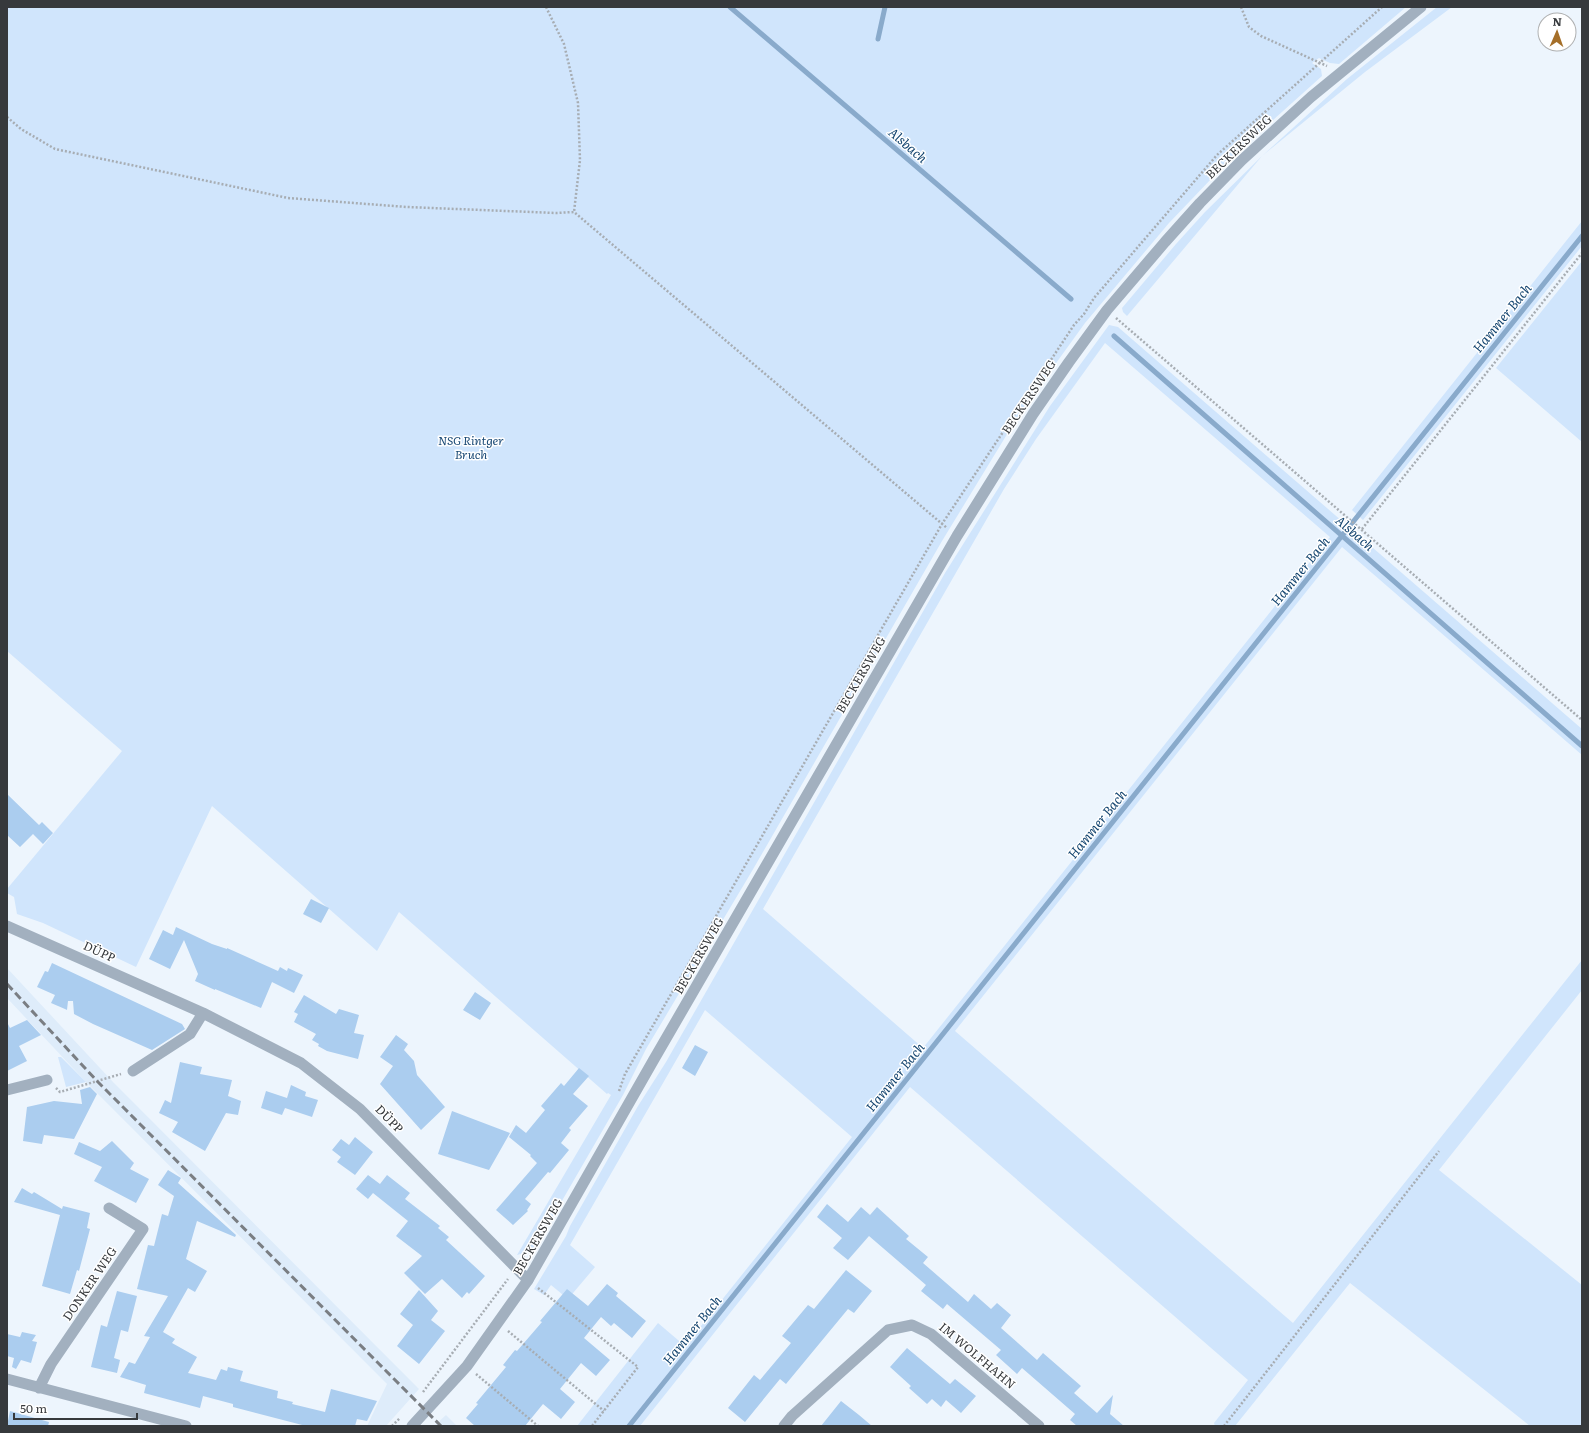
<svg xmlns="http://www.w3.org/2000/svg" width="1589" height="1433" viewBox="0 0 1589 1433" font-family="Literata,serif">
  <rect width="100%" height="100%" fill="#edf5fd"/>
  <!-- built -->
  <path fill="#deecfa" d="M7,968L113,1082L419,1389L386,1426H367L387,1384L86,1082L7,998Z
    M446,1415L457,1426H434Z"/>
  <!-- green -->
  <path fill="#d0e5fc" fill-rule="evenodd" d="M7,7H1406L1339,64L1330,63L1319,58L1312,63L1321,69L1322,76L1234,155L1169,223L1085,323L1020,413L942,541L752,871L646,1049L623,1095L548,1225L531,1251L517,1255L611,1095L608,1093L607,1094L399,912L377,951L212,806L136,967L43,923L17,914L14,897L7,893V889L122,751L7,651Z
    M1437,7H1452L1365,72L1262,156L1127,316L1123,312L1122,308L1176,244L1205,212L1262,156L1347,79Z
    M1582,221V246L1363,520L1352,510Z
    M1582,261V442L1496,368Z
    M1109,325L1118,327L1582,729V755L1342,547L955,1031L1293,1323L1582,960V990L1439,1170L1582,1285V1426H1530L1350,1283L1235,1426H1215L1214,1423L1248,1380L910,1087L640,1426H577L658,1323L685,1346L852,1137L705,1010L570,1245L595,1267L568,1299L551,1285L544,1295L534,1289L566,1236L570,1226L638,1106L666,1062L945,573L1050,406ZM1105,343L1330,537L923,1048L763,909L1004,489L1036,439Z
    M58,1057H61L86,1082L66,1087Z"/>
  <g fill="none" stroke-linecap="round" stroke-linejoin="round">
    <!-- stream -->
    <path stroke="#89aacb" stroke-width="5" d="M730,7L1071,299
      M878,39L885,7
      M1114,336L1582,746
      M629,1426L1582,236"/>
  </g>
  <!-- building -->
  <path fill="#abcdef" d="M7,794L39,825L42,822L53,833L43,844L33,834L20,847L7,835Z
    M311,899L329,908L321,923L303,914Z
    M176,927L212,944L227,949V948L278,971L280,967L287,971L288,968L303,975L294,993L272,982L261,1008L215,989V990L195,981L198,974L184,940L170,969L149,959L163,930L173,935Z
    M52,963L182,1024L185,1029L152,1050L93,1024L74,1014L73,1001H68L67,1010L65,1009L51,1003L55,995L37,987L45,971L48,972Z
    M475,992L491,1003L480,1020L463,1010Z
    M304,995L336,1014L339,1009L359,1015L354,1033L364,1035L358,1059L327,1051L318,1046L319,1044L312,1040L316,1034L294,1022L298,1014L294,1012Z
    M27,1020L41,1035L19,1046L27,1061L7,1071V1022L10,1028Z
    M396,1035L408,1044L404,1050L414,1061L417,1075L445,1107L421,1130L380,1084L393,1066L380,1057Z
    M695,1045L708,1052L695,1076L682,1068Z
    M180,1062L202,1067L200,1074L232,1080L228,1096L241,1101L238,1115L226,1113L205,1151L172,1132L178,1122L159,1113L165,1100L171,1103Z
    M579,1068L589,1076L573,1094L588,1106L569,1128L571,1130L561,1143L569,1150L550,1173L548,1172L525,1199L531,1204L527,1210L528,1211L513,1225L496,1210L537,1163L530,1156L531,1155L509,1137L516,1125L526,1133L545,1110L541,1106L561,1083L564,1086Z
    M291,1085L306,1092L305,1096L318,1100L312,1117L285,1108L282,1115L261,1108L266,1091L287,1098Z
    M90,1087L97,1094L74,1139L44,1135L42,1144L23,1141L27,1107L54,1101L82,1104L80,1090Z
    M452,1111L510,1133L489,1170L438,1154Z
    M355,1137L373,1152L355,1175L337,1162L341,1157L332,1150L341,1139L349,1145Z
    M112,1141L134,1163L130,1169L149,1179L136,1203L94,1181L102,1167L74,1154L79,1142L100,1151Z
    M168,1170L181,1178L178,1183L236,1235L235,1237L197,1221L186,1259L207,1271L195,1292L188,1288L163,1332L175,1339L172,1343L197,1357L188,1373L216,1380L221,1369L227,1371L228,1367L243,1371L240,1381L278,1391L277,1398L293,1402L292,1404L325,1412L331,1389L377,1401L367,1421L357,1419L355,1426H306L233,1407V1404L203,1396L200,1408L144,1393L146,1385L120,1377L129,1362L135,1364L150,1337L144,1336L168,1296L137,1289L148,1245L154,1246L162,1214L168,1216L174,1196L158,1185Z
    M368,1175L380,1184L387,1175L410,1193L405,1199L440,1226L438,1228L449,1237L446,1240L485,1276L469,1294L467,1292L462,1298L442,1279L425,1294L404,1273L422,1256L396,1236L408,1221L373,1193L368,1199L356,1189Z
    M22,1188L32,1194L34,1192L62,1209L63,1206L90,1213L87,1228L90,1229L79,1271L77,1270L70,1294L42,1286L60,1215L14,1202Z
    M827,1204L848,1222L861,1207L870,1215L877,1207L909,1236L906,1239L928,1257L923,1263L968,1302L974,1294L991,1309L997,1303L1011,1315L1001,1328L1037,1360L1043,1353L1081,1386L1074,1393L1097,1413L1113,1395L1110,1414L1124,1426H1077L1070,1420L1075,1414L1022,1368L1017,1374L996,1355L1001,1350L947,1304L943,1309L921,1291L926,1285L869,1236L848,1260L833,1248L842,1238L817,1217Z
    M846,1270L872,1291L854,1313L848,1309L786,1384L780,1379L745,1422L728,1408L754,1375L760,1380L791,1343L782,1336L808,1305L814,1309Z
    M607,1284L618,1293L616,1296L646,1321L632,1338L614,1323L611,1326L601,1317L584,1338L610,1360L596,1376L581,1363L560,1389L575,1402L561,1419L543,1404L525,1426H475L466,1418L478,1404L476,1403L506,1367L503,1365L515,1350L517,1351L542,1322L540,1321L567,1289L588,1306Z
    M419,1290L438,1311L431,1320L445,1331L419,1364L397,1346L413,1325L400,1314Z
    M117,1291L137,1296L128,1332L121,1330L114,1358L120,1360L117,1373L91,1367L101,1325L107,1327Z
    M22,1332L36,1335L32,1341L37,1342L31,1363L21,1360L16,1369L12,1367L14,1358L7,1356V1334L20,1337Z
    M907,1348L950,1384L955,1379L976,1396L961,1413L946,1400L941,1407L932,1399L927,1404L909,1388L911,1386L890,1367Z
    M841,1401L859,1415L872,1426H821Z
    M10,1411L49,1422L48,1426H7Z"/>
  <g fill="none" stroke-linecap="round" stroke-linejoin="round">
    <!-- path -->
    <path stroke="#a7adb3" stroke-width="2.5" stroke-dasharray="2 2" stroke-linecap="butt" d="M546,7L564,44L578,103L580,160L574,212
      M1241,7L1249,27L1261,36L1327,66
      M7,117L21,129L55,149L288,198L407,207L556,213L574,212L947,528
      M1116,318L1582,720
      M1029,393L1074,325L1084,314L1094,298L1217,155L1382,7
      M1362,529L1582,253
      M56,1088L60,1092L121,1074
      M619,1091L625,1074L942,524L1015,414
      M523,1257L535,1237
      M538,1288L638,1367L592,1426
      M508,1331L604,1411
      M476,1374L538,1426
      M423,1392L508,1279
      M392,1426L400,1418
      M1224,1426L1439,1151"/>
    <!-- minor -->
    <path stroke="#a2b0bf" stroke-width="11" d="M7,926L203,1013L301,1063L360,1109L528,1280
      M133,1071L190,1034L203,1013
      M7,1090L47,1080
      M7,1379L186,1426
      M39,1388L51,1364L143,1229L109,1208
      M784,1426L792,1416L888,1330L912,1325L931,1334L1039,1426"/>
    <!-- tertiary -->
    <path stroke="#a2b0bf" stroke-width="11" d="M412,1426L467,1366L528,1280L653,1061L957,536L1033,414L1069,362L1107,310L1165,242L1200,203L1242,160L1311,97L1421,7"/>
    <!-- rail -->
    <path stroke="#7a7e83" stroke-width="3" stroke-dasharray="8 4" stroke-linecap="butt" d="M7,984L97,1081L441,1426"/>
  </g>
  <g text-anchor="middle" stroke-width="3" stroke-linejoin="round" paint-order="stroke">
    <!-- street labels -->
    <g font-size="12" fill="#36393c" stroke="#fff">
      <text transform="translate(1239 147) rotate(-44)" y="4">BECKERSWEG</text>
      <text transform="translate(1029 397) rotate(-56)" y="4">BECKERSWEG</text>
      <text transform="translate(861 675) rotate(-60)" y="4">BECKERSWEG</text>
      <text transform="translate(99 952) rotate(24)" y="4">DÜPP</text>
      <text transform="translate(699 956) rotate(-60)" y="4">BECKERSWEG</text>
      <text transform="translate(389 1119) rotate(45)" y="4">DÜPP</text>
      <text transform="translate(538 1237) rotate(-60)" y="4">BECKERSWEG</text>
      <text transform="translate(90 1284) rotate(-56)" y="4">DONKER WEG</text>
      <text transform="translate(977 1356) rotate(40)" y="4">IM WOLFHAHN</text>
    </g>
    <!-- park labels -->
    <g font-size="12" font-style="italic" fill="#194975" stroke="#fff">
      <text x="471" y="445">NSG Rintger<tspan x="471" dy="14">Bruch</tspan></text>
    </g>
    <!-- water labels -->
    <g font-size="13" font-style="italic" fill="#13446f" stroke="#fff">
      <text transform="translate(908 145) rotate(41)" y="5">Alsbach</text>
      <text transform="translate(1502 318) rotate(-51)" y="5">Hammer Bach</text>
      <text transform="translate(1355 533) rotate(41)" y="5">Alsbach</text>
      <text transform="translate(1300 571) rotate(-51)" y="5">Hammer Bach</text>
      <text transform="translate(1097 824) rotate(-51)" y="5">Hammer Bach</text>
      <text transform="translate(895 1077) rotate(-51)" y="5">Hammer Bach</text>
      <text transform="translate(692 1330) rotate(-51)" y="5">Hammer Bach</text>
    </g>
  </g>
  <!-- border -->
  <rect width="1589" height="1433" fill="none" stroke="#36393c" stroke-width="16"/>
  <!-- north arrow -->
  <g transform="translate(1557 32) rotate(2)"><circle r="19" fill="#ffffff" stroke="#afb0b1"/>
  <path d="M0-3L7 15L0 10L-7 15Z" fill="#a56f29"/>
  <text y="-6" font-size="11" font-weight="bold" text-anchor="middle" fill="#36393c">N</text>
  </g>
  <!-- scale -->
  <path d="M14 1413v6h123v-6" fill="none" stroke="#36393c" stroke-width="2"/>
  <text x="20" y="1413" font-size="12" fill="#36393c" stroke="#ffffff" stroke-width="3" paint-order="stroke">50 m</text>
</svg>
